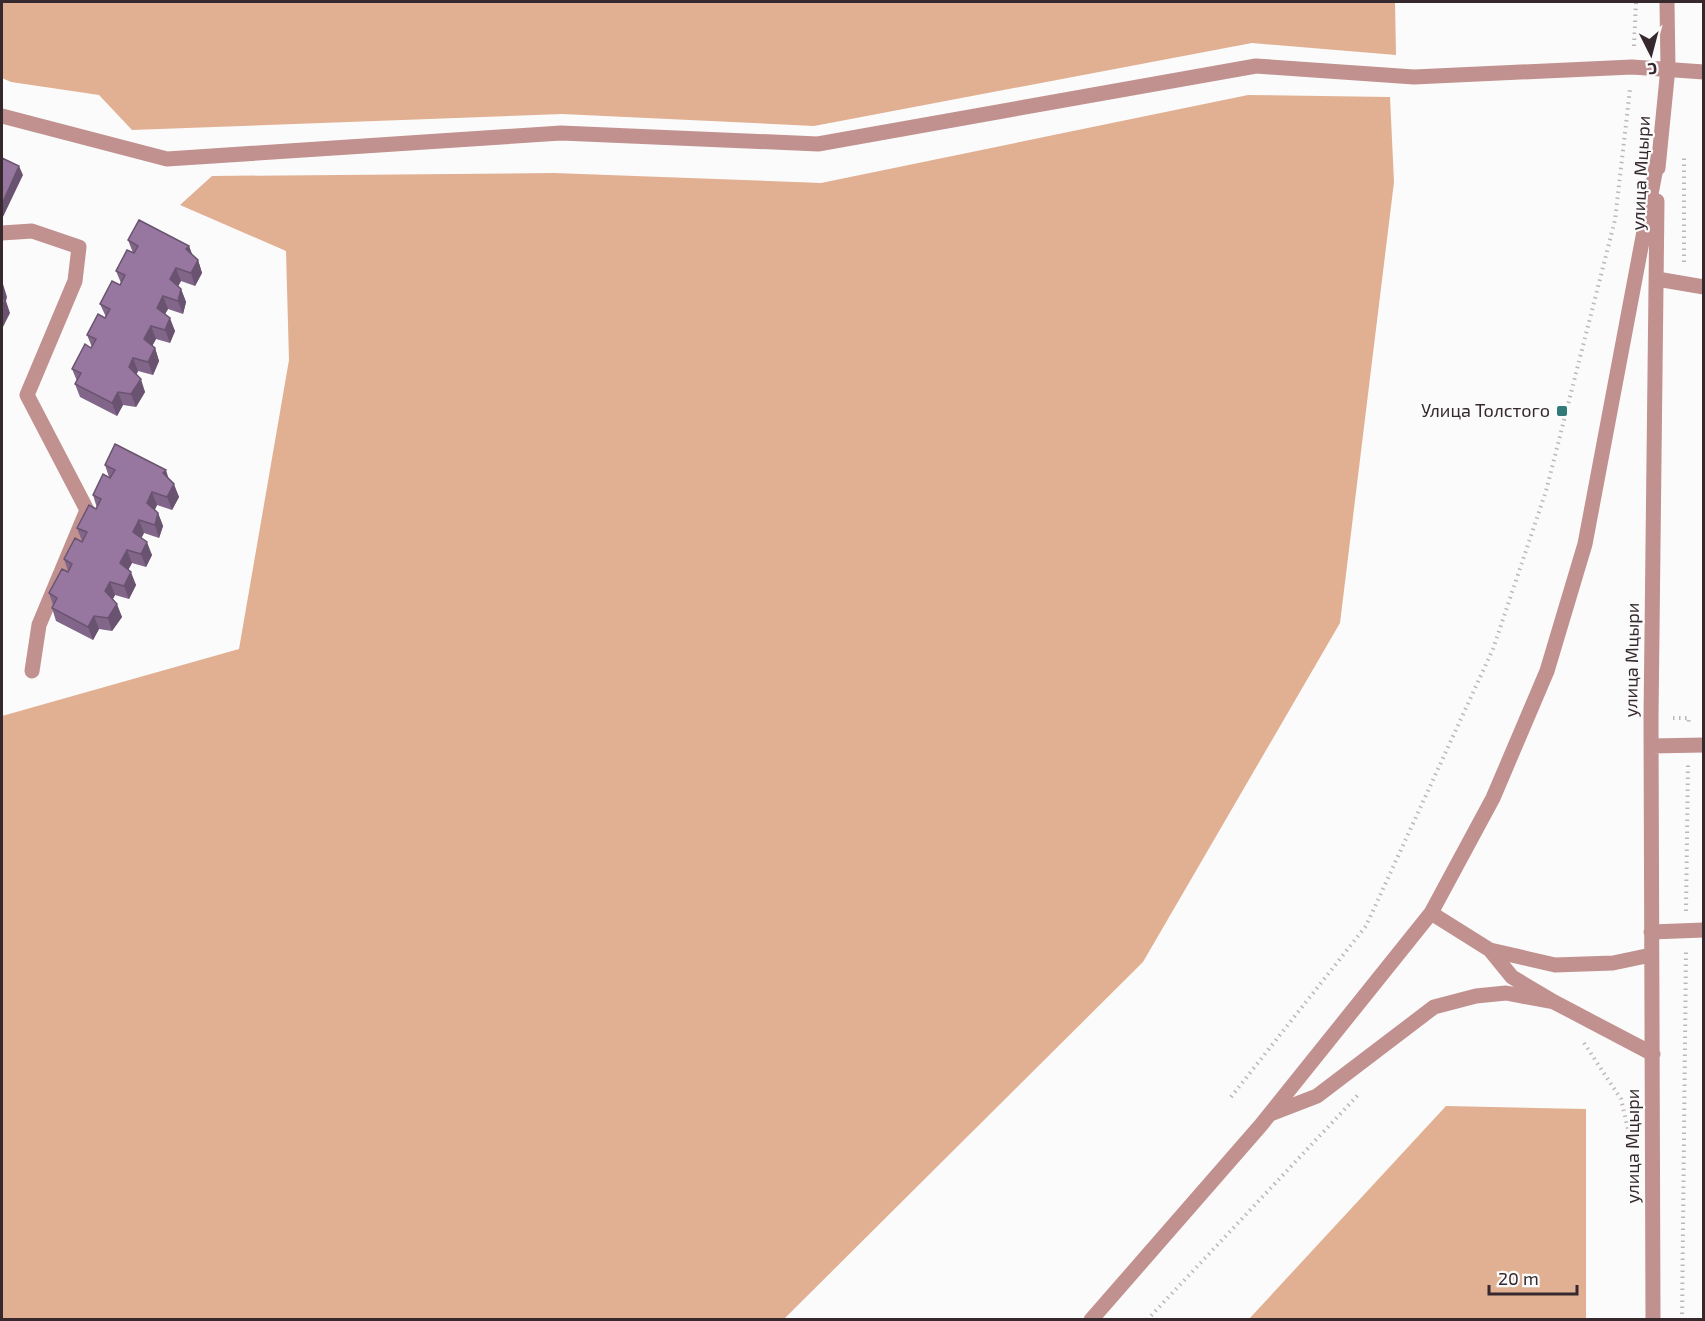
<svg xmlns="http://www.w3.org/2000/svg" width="1705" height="1321" viewBox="0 0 1705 1321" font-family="'Exo 2',sans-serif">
  <rect width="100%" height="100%" fill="#fbfbfb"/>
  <!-- forest -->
  <path fill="#e1b092" d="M2,2H1395L1396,55L1252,43L814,126L562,114L132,130L99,95L11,82L2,78Z
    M1248,95L1390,97L1394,182L1340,623L1143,962L784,1319H2V716L239,649L289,360L286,251L180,205L212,176L554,173L821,183Z
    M1446,1106L1586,1109V1319H1249Z"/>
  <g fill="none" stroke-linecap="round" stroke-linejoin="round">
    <!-- path -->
    <path stroke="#bcb8b9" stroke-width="4" stroke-dasharray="1.5 4.5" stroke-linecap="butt" d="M1634,46L1636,2
      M1684,262V156
      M1673,718H1689L1688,725
      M1686,911L1688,765
      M1584,1043L1621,1099L1628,1129
      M1231,1097L1366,926L1493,649L1546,491L1615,220L1630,89
      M1147,1320L1358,1095
      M1682,1320L1686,951"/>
    <!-- minor -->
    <path stroke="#c1918f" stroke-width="15" d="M2,116L167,159L561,133L818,144L1256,66L1414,77L1632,67L1704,72
      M1658,168L1668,68L1667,2
      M2,233L32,231L79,247L75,281L27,395L87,510L39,625L32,671
      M1657,279L1704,287
      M1651,746L1704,745
      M1431,913L1490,950L1512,977L1554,1002L1653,1054
      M1651,932L1704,930
      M1490,950L1555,965L1613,963L1651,955
      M1273,1113L1317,1096L1434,1007L1476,996L1506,993L1554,1002
      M1091,1320L1261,1125L1431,913L1493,798L1547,671L1585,544L1658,157
      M1653,1320L1651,719L1657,201"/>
  </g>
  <!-- wall -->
  <path fill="#82668a" d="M128,240L189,246L192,255L198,260L202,273L195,286L181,281L178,286L181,289L186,302L183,314L168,309L165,314L175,331L170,343L156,339L152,346L155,348L159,361L153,375L138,371L136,375L145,392L136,407L123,405L117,416L80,397L75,384L77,381L72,369L92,347L87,335L106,317L100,304L121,283L116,271L133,253Z
    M105,465L169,479L179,497L172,510L157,505L155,510L158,513L163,526L159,538L144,533L141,538L152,555L146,567L132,563L128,570L136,585L129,599L115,595L113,599L122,617L112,631L99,629L93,640L56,621L52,608L53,605L49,593L68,571L64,559L82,541L77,528L97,508L93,495L109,477Z"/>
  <!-- shaded-wall -->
  <path fill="#6a5370" d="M19,166L23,175L2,219V204Z
    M189,246L194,259L186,249Z
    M198,260L202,273L195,286L191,273Z
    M176,268L181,281L175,292L170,279Z
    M3,284L7,297L6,301L10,313L2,329V286Z
    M181,289L186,302L183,314L178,301Z
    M163,296L168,309L161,321L157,308Z
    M170,318L175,331L170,343L165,330Z
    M151,326L156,339L149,352L144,339Z
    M155,348L159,361L153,375L148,362Z
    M133,358L138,371L134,380L129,367Z
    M141,379L145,392L136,407L131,394Z
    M118,392L123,405L117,416L112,403Z
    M166,470L170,483L163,473Z
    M174,484L179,497L172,510L167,497Z
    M152,492L157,505L151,516L147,503Z
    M158,513L163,526L159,538L155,525Z
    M139,520L144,533L138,545L133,532Z
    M147,542L152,555L146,567L141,554Z
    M127,550L132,563L125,576L120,563Z
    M131,572L136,585L129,599L124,586Z
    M110,582L115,595L110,604L105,591Z
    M117,604L122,617L112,631L108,618Z
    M94,616L99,629L93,640L88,627Z"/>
  <!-- building -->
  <path fill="#9777a0" stroke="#6a5370" stroke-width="1.5" d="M2,158L19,166L2,204Z
    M139,220L189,246L186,249L198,260L191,273L176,268L170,279L181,289L178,301L163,296L157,308L170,318L165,330L151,326L144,339L155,348L148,362L133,358L129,367L141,379L131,394L118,392L112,403L75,384L81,373L72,369L85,344L91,348L96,339L87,335L98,314L105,318L110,309L100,304L112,281L120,285L125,275L116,271L127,250L134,253L138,246L128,240Z
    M2,298L5,300L2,307Z
    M115,444L166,470L163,473L174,484L167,497L152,492L147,503L158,513L155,525L139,520L133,532L147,542L141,554L127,550L120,563L131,572L124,586L110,582L105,591L117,604L108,618L94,616L88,627L52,608L57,598L49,593L62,569L68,572L72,564L64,559L75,538L82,542L87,532L77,528L89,505L96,509L101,499L93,495L103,474L110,478L115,470L105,465Z"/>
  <!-- markers -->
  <rect fill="#317a79" stroke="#fbfbfb" stroke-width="2" x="1556" y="405" width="12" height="12" rx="3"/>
  <g text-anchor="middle" stroke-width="4.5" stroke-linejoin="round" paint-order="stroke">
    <!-- street labels -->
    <g font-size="18" fill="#35292e" stroke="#fbfbfb">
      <text transform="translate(1641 173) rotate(-87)" y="6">улица Мцыри</text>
      <text transform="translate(1632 660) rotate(-89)" y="6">улица Мцыри</text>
      <text transform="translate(1633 1146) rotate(-90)" y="6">улица Мцыри</text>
    </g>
    <!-- poi labels -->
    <g font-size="18" fill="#35292e" stroke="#fbfbfb" text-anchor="end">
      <text x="1550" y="417">Улица Толстого</text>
    </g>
  </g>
  <!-- border -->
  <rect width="1705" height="1321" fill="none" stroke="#35292e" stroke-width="6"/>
  <!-- north arrow -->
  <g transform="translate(1651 54) rotate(174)" stroke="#fbfbfb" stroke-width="4.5" paint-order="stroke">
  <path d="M0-4.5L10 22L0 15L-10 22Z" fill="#35292e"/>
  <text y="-9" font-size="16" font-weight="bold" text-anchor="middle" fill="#35292e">С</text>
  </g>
  <!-- scale -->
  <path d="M1489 1285v9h88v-9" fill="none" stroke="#35292e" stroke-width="3"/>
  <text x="1498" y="1285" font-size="18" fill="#35292e" stroke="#fbfbfb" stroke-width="4.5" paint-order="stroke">20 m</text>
</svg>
